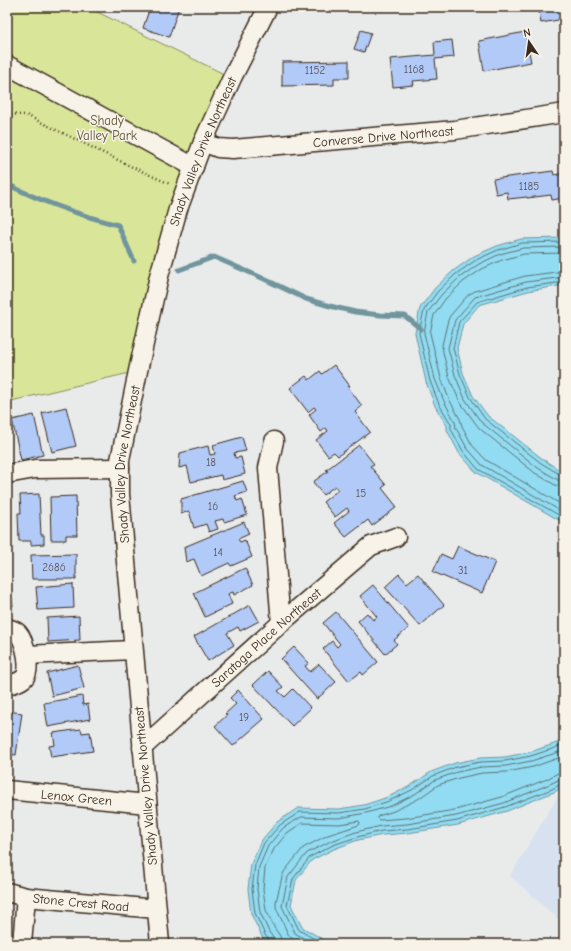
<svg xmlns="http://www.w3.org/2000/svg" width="571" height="951" viewBox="0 0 571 951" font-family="'Comic Neue',sans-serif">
  <rect width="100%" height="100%" fill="#e9ebeb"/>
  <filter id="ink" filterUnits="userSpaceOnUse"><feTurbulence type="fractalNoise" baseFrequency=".025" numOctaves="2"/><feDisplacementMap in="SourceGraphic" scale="8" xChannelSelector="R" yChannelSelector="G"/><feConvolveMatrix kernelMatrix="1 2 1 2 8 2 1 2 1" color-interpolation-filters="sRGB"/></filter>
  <g filter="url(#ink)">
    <!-- built -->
    <path fill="#d8e1ef" d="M564,786V924L510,876Z"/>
    <!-- green -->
    <path fill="#d9e699" stroke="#8a885c" d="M7,7H87L226,75L167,283L142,370L7,402Z"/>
    <!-- water -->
    <path fill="#91dcf2" stroke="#6f959d" d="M564,238V285L528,291L479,305L463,324L457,348L463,373L473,396L488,416L544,460L564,473V523L476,472L459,453L447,430V426L435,406L426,382L415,333L420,308L435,288L453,271L474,256L497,246L521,239Z
      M564,740V787L554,792L507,811L458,825L408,833L383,835L358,840L334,849L312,860L296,880L291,905L302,927L324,940L329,944H268L262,937L251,914L248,889L251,864L261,841L277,822L298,808L339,809L364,805L388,797L410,786L431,772L455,763L480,758L505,757L530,752L554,744Z"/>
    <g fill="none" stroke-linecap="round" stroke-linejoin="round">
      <!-- shore -->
      <path stroke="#5d7173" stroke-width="1" d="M564,242L522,243L498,250L476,260L456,274L438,291L424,310L419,333L430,381L439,404L451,424V429L463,451L478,469L564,518
        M564,247L523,248L500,254L479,264L459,278L442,294L428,312L424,333L435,379L444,401L455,422L456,428L467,448L482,465L564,513
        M564,253L524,254L502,260L482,269L463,282L446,298L434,315L430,333L441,378L449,399L460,419L462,426L472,445L486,460L564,506
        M564,271L525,276L475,291L468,295L450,316L448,320L442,345L443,352L449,377L460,402L479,428L535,473L555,485L564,487
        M564,277L526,282L475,297L455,320L448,348L455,375L465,399L481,422L538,468L558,480L564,481
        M564,282L527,287L477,302L459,322L453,348L460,374L470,397L485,419L541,463L561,475L564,476
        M564,756L533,767L507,772L482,773L459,778L438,785L418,799L394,811L378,816L377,818L379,820L406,818L455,810L502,797L547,779L558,773L564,772
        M270,944V941L265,935L255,913L252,889L255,865L264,843L280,825L300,812L339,813L365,809L389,801L412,790L433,776L456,767L480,762L505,761L531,756L555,748L564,744
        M275,944L274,939L269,932L260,912L257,889L259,867L268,846L283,828L301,817L339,818L366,813L391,806L415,794L435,780L457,772L481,767L506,766L531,761L556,753L564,750
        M281,944L280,936L275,929L266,910L263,889L265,868L274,849L287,833L302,823L339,824L359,821L360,823L359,825L328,835L303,848L284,872L282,877L276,902V907L278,912L289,936L293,939L301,944
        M313,944L295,933L282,906L288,877L307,853L331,841L356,832L381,826L407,824L456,816L504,803L550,784L560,779L564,778
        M323,944L299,930L287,905L293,879L310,857L333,845L357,837L382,831L408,829L457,821L505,807L552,789L561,784L564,783"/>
      <!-- stream -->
      <path stroke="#6f959d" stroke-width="5" d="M7,184C42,202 79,215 118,225L134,261
        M179,270L214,257L260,277L306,299L330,306L355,312L380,315L405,316L421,329"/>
    </g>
    <!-- building -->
    <path fill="#b1caf7" stroke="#3b2a1e" d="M150,7H179L169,37L143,28Z
      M538,7H564V19L541,23Z
      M361,30L371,33L364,52L354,49Z
      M525,32L531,62L484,71L479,41Z
      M452,40L454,57L435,59L437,79L413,81L414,85L393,87L390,59L435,55L434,42Z
      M349,61V78H334V85L282,86V62Z
      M553,171L554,175L564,173V198L552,200L551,195L527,198V197L508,199L507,192L496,194L493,179Z
      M334,365L350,386L348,387L362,406L355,412L370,432L338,456L334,452L328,456L316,440L328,431L326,428L321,432L309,415L316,409L314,407L308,412L290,388L306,376L309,380L320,371L322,374Z
      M66,407L76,446L52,452L42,413Z
      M34,415L43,455L21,460L12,420Z
      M242,437L246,451L234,453L235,458L241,457L245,474L222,480L221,475L191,482L187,466L179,468L180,453L208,446L210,455L215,454L213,445Z
      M359,445L374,464L370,466L386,485L382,488L397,507L372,526L368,520L346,537L334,523L349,511L347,508L335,517L323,502L338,490L335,486L323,495L313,482L328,471L326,470Z
      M243,481L247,492L235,496L237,501L242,499L247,515L224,522L223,519L215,521L218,529L209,532L206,524L194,528L189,511L181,514V499Z
      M39,494L41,535H44V544L31,545V541H19L18,513H21L20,495Z
      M76,496L77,535H66V540H51L50,497Z
      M244,522L249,534L238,539L240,542L245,540L252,557L231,566L229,563L201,576L194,559L186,562L184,547Z
      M458,546L495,562L482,593L433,572L441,554L452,559Z
      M76,554V579H32L31,555Z
      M7,567L13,606L7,607Z
      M245,568L253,585L234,595L233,592L228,594L232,604L205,617L194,593Z
      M399,574L407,583L418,574L444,605L420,626L385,587Z
      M73,584L74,608L38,610L36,587Z
      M373,585L409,628L394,640L397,644L385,654L358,621L367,613L373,620L377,617L360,596Z
      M250,605L259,621L240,631L238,627L227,633L234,645L208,661L194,637Z
      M336,612L378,662L363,675L361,672L349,681L323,649L332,641L337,647L340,644L323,623Z
      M79,616L80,640L48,642L47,618Z
      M294,647L309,663L305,666L310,672L319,664L336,682L317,699L281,659Z
      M78,665L84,688L52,696L47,673Z
      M268,671L283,687L278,691L285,697L293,689L311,708L292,726L253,685Z
      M238,690L264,719L233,746L215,726L227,715L225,714L236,704L230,698Z
      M82,696L83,705L88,704L90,719L48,727L44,703Z
      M7,711L22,713L16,755L7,754Z
      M81,729L82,733L90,732L93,751L51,757L49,746L55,745L53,733Z"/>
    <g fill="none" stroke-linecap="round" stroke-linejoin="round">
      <!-- minor casing -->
      <g stroke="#3b2a1e" stroke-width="21">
        <g id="minor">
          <path d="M7,65L194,167"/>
          <path id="s1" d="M203,142L218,148L233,149L455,130L564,113"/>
          <path d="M274,441L268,468L281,623"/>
          <path d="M7,474L35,469L120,468"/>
          <path d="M7,628C11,629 15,630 18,633C25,641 32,670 24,678C20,682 12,684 7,685"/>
          <path d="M27,655L133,650"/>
          <path id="s2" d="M142,748L281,623L371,546L396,537"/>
          <path id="s3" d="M7,790L147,804"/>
          <path id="s4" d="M7,892L26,897L156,909"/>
          <path d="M22,944L26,897"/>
          <path id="s5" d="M160,944L120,494V460L138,371L159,276L178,209L203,142L232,78L268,7"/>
        </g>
      </g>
      <!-- path -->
      <path stroke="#3b2a1e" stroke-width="2.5" stroke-dasharray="1 3" stroke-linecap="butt" d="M7,114L26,115L128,165L170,184"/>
      <!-- minor -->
      <use href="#minor" stroke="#f7f3e8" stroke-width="18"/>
    </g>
  </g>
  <g text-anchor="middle" stroke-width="3" stroke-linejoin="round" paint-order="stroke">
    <!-- number labels -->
    <g font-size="11" fill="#585254">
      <text x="414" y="73">1168</text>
      <text x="315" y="74">1152</text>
      <text x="529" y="190">1185</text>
      <text x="211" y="466">18</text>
      <text x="361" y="497">15</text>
      <text x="213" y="510">16</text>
      <text x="218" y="556">14</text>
      <text x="54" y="571">2686</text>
      <text x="463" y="574">31</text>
      <text x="244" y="721">19</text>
    </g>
    <!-- park labels -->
    <g font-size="13" fill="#5b5037" stroke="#f7f3e8">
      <text x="107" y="125">Shady<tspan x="107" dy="15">Valley Park</tspan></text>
    </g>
    <!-- street labels -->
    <g font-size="13" fill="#3b2a1e" stroke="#f7f3e8">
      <text dy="5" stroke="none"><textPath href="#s1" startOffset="182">Converse Drive Northeast</textPath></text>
      <text dy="5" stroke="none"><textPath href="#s5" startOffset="806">Shady Valley Drive Northeast</textPath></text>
      <text dy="5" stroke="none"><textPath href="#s5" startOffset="482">Shady Valley Drive Northeast</textPath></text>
      <text dy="5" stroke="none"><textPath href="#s2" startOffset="166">Saratoga Place Northeast</textPath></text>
      <text transform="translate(145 786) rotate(-95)" y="5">Shady Valley Drive Northeast</text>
      <text dy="5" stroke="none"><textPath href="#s3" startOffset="70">Lenox Green</textPath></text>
      <text dy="5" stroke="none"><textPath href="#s4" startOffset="75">Stone Crest Road</textPath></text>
    </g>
  </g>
  <!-- margin -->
  <rect width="571" height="951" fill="none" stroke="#f7f3e8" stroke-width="24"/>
  <rect x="12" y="12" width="547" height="927" fill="none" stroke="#3b2a1e" stroke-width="1.5" filter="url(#ink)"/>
  <!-- north arrow -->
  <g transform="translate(529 42) rotate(347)" stroke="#f7f3e8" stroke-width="3" paint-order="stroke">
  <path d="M0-3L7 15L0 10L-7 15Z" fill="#3b2a1e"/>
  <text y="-6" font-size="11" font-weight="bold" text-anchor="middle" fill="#3b2a1e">N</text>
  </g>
</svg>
